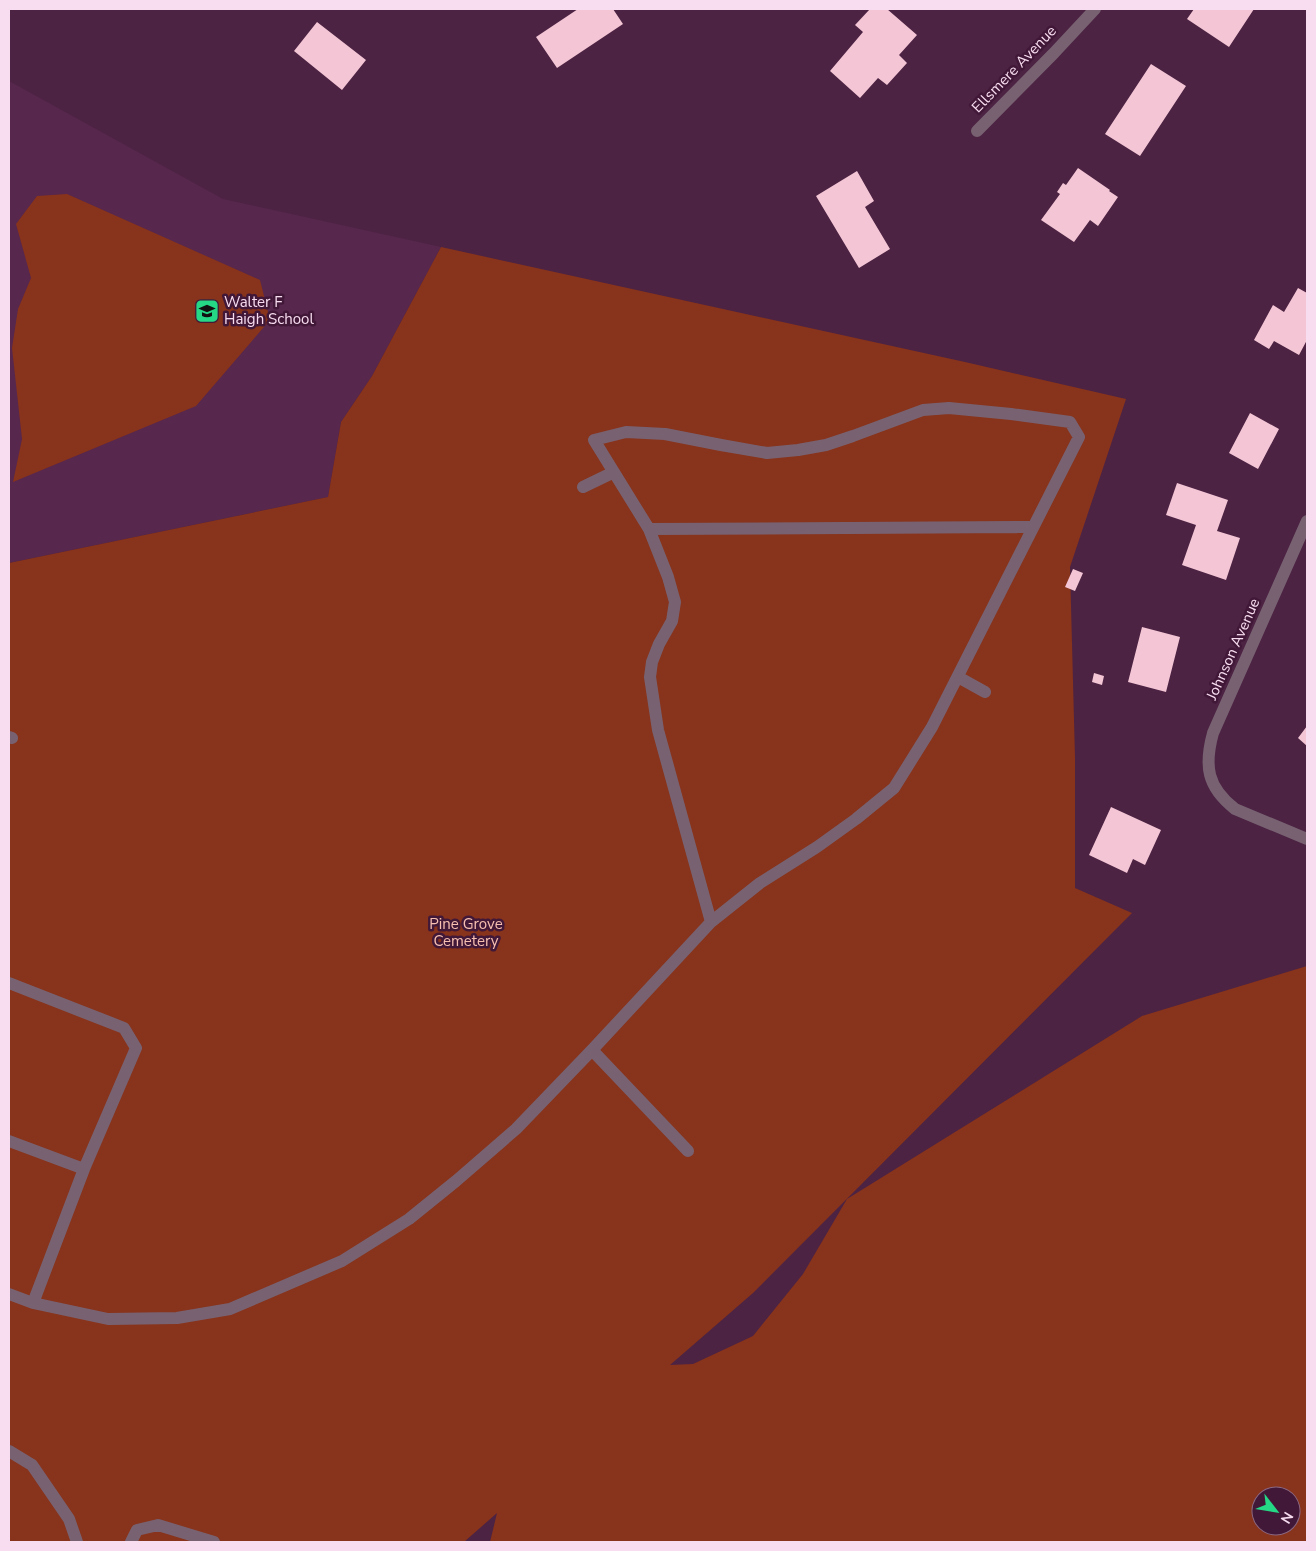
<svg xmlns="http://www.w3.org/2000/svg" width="1316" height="1551" viewBox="0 0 1316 1551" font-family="'Nunito Sans',sans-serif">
  <rect width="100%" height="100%" fill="#4c2343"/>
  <!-- built -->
  <path fill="#57274d" d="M9,81L223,199L441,247L372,376L341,422L328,497L9,563Z"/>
  <!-- green -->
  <path fill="#88331b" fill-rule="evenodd" d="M67,194L260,280L270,320L196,406L13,482L22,439L12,348L18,309L31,278L16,224L37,196Z
    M441,247L965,362L1126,399L1070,567L1075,758V888L1132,913L753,1293L670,1365L693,1364L753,1336L803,1274L847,1199L1142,1016L1307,966V1542H490L497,1513L464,1542H9V563L328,497L341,422L372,376ZM1261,1496H1291V1526H1261Z"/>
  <!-- building -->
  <path fill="#f4c6d5" d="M578,9H613L623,24L557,68L536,37Z
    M870,9H887L917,35L899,55L907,63L887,85L878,78L860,98L830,71L863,32L855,25Z
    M1194,9H1254L1229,47L1187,19Z
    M317,22L366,60L342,90L294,51Z
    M1151,64L1186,86L1140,156L1105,134Z
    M1078,168L1110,190L1109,191L1118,197L1098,226L1090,220L1074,242L1041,220L1060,194L1057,192L1063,183L1066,185Z
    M857,171L874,201L865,207L890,249L859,268L816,196Z
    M1298,288L1307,293V340L1299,355L1274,341L1269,349L1254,340L1273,305L1284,312Z
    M1250,413L1279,429L1258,469L1229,453Z
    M1177,483L1228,500L1217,531L1240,538L1226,580L1182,565L1196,525L1166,515Z
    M1073,569L1083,573L1075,591L1065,587Z
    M1142,627L1180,637L1166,692L1128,682Z
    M1094,673L1104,676L1102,685L1092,682Z
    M1307,726V746L1298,738Z
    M1111,807L1161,830L1145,865L1133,859L1127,873L1089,855Z"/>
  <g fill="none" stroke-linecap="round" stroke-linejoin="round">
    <!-- lane -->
    <path stroke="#786272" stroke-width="12" d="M583,487L614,472
      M649,529L1032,527
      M958,677L985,692
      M9,737L12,738
      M9,983L124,1028L136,1048L84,1169L33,1303L9,1294
      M592,1050L688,1151
      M9,1141L84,1169
      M33,1303L108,1319L177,1318L230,1309L342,1261L409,1219L456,1181L516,1129L592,1050L711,922L658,730L650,677L652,662L659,644L672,621L675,602L668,577L649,529L594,440L626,432L665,434L721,445L767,453L798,450L826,445L853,436L923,410L949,408L1011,414L1070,422L1079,437L932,727L894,788L856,819L817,847L760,883L711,922
      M9,1451L32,1465L69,1519L77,1542
      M131,1542L137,1530L158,1525L214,1542"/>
    <!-- street -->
    <path stroke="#786272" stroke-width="12" d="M977,131L1054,53L1095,9
      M1307,521L1213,733C1204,766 1207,787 1235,809L1307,839"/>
  </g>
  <!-- icons -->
  <defs>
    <g id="school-square" transform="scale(1.25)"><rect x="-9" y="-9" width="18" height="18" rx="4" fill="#25d886" stroke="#411838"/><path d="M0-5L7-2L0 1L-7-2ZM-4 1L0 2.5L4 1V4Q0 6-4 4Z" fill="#111"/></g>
  </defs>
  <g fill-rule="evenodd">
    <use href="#school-square" x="207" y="311"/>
  </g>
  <g text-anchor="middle" stroke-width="5" stroke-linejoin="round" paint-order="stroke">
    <!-- street labels -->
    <g font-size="15" fill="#f8ddf0" stroke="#411838">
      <text transform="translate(1014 69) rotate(-46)" y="5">Ellsmere Avenue</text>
      <text transform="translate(1233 649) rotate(-66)" y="5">Johnson Avenue</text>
    </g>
    <!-- poi labels -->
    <g font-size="15" fill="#f8ddf0" stroke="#411838" text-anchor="start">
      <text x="224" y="307">Walter F<tspan x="224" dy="17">Haigh School</tspan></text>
    </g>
    <!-- park labels -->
    <g font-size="15" fill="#f7c0b0" stroke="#411838">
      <text x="466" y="929">Pine Grove<tspan x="466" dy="17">Cemetery</tspan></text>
    </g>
  </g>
  <!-- border -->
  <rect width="1316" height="1551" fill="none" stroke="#f8ddf0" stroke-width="20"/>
  <!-- north arrow -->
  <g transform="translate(1276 1511) rotate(121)"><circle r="24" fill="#411838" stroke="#8a6782"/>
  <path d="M0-4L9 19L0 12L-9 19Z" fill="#25d886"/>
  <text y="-8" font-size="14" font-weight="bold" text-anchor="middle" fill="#f8ddf0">N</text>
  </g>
</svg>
